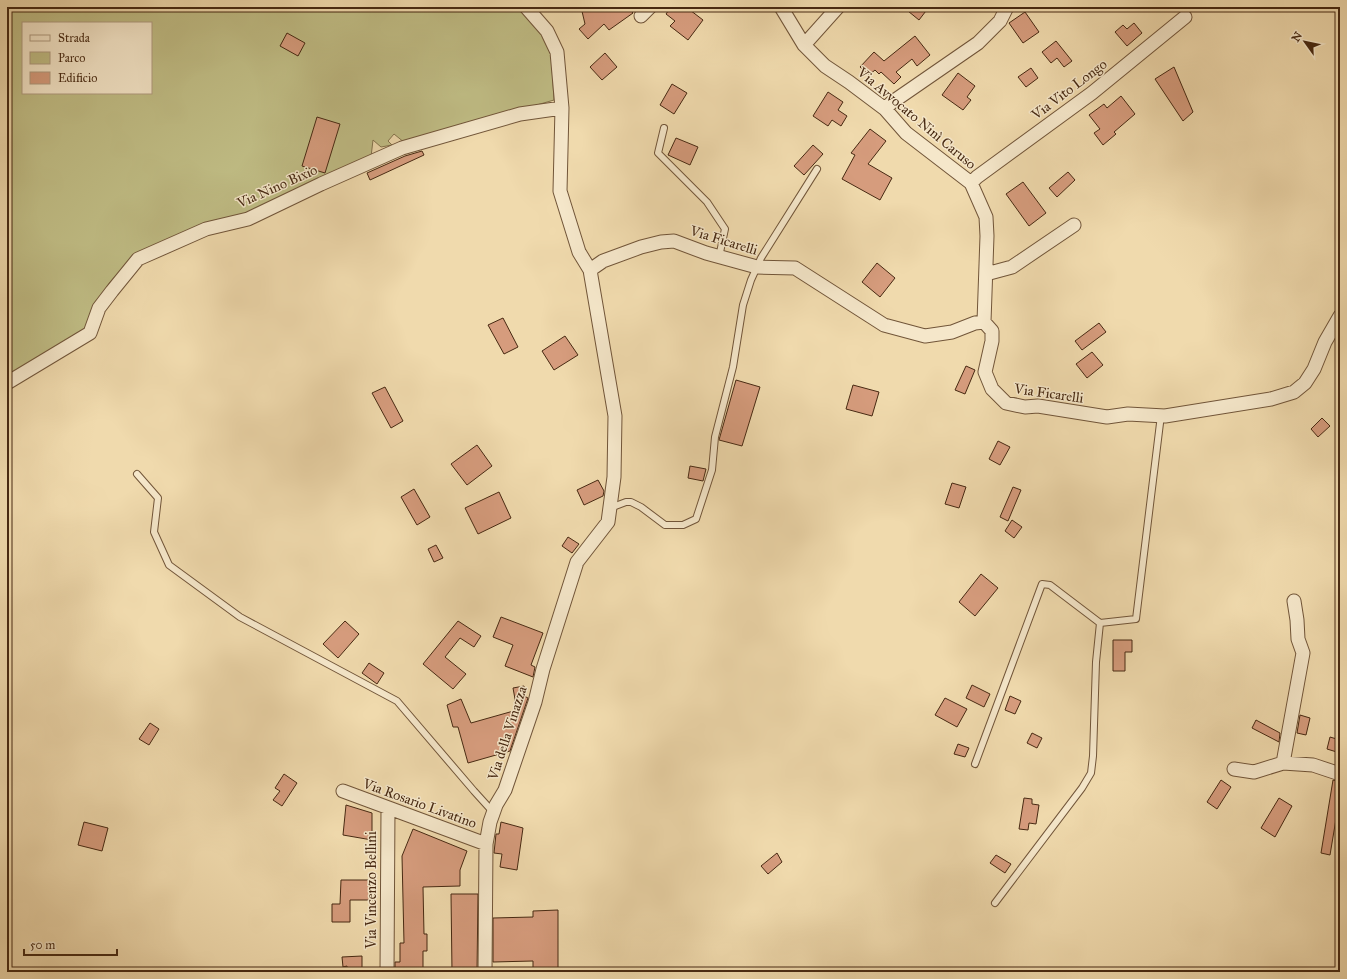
<svg xmlns="http://www.w3.org/2000/svg" width="1347" height="979" viewBox="0 0 1347 979" font-family="'IM FELL Great Primer',serif">
  <rect width="100%" height="100%" fill="#f0daad"/>
  <filter id="stains"><feTurbulence type="fractalNoise" baseFrequency=".005" numOctaves="4"/><feColorMatrix values="0 0 0 0 .2 0 0 0 0 .09 0 0 0 0 .02 0 0 0 .5 -.17"/></filter>
  <radialGradient id="worn" r=".72"><stop offset=".6" stop-color="#630" stop-opacity="0"/><stop offset="1" stop-color="#630" stop-opacity=".3"/></radialGradient>
  <!-- green -->
  <path fill="#c0bd85" stroke="#84734c" fill-rule="evenodd" d="M7,7H519L543,35L551,51L554,100L405,143L394,134L388,141L392,145L381,147L373,140L371,157L248,215L135,255L110,282L95,305L86,329L7,376ZM23,23H151V93H23Z"/>
  <!-- building -->
  <path fill="#d69c7d" stroke="#472912" d="M581,7H627L633,13L609,30L604,24L588,39L579,29L585,24Z
    M671,7H686L703,20L688,40L670,26L675,21L666,14Z
    M903,7H929L919,20Z
    M1025,12L1039,32L1023,43L1009,23Z
    M1134,23L1142,33L1127,46L1115,32L1123,25L1127,29Z
    M287,33L305,43L298,56L280,46Z
    M915,36L930,55L917,66L912,59L896,72L901,77L894,84L881,72L879,74L875,70L869,75L860,67L874,52L884,61Z
    M1056,41L1072,61L1064,67L1057,58L1051,63L1042,52Z
    M605,53L617,67L602,80L590,67Z
    M1174,67L1193,112L1183,121L1155,79Z
    M1031,68L1038,78L1026,87L1018,77Z
    M958,73L975,86L967,97L971,100L963,110L942,95Z
    M672,84L687,93L674,114L660,105Z
    M828,92L843,102L838,110L847,116L841,126L832,120L828,126L813,116Z
    M1121,96L1135,114L1114,132L1116,134L1103,145L1094,133L1100,129L1089,115L1104,104L1107,108Z
    M317,117L340,124L325,173L302,166Z
    M870,129L886,141L868,164L892,178L880,200L842,179L855,155L851,153Z
    M676,138L698,147L690,165L668,155Z
    M813,145L823,154L804,175L794,166Z
    M422,151L424,155L370,180L367,173L405,156Z
    M1068,172L1075,180L1057,197L1049,188Z
    M1023,182L1046,213L1029,226L1006,194Z
    M877,263L895,278L880,297L862,282Z
    M503,318L518,347L504,354L488,325Z
    M1099,323L1106,332L1082,350L1075,341Z
    M565,336L578,355L554,370L542,351Z
    M1092,352L1103,365L1087,378L1076,364Z
    M966,366L975,370L965,394L955,390Z
    M736,380L760,387L742,446L719,440Z
    M853,385L879,392L872,416L846,409Z
    M385,387L403,421L391,428L372,393Z
    M1322,418L1330,426L1318,437L1311,429Z
    M998,441L1010,447L1000,465L989,459Z
    M477,445L492,466L467,485L451,464Z
    M690,466L706,469L703,481L688,478Z
    M598,480L604,491L603,496L584,505L577,490Z
    M952,483L966,487L959,508L945,504Z
    M1013,487L1021,490L1008,521L1000,517Z
    M414,489L430,517L417,525L401,497Z
    M499,492L511,518L478,534L465,508Z
    M1012,520L1022,527L1014,538L1005,531Z
    M568,537L579,544L572,553L562,546Z
    M436,545L443,558L434,562L428,549Z
    M981,574L998,588L975,616L959,602Z
    M501,617L543,633L531,665L535,667L533,677L505,666L513,645L493,637Z
    M345,621L359,634L338,658L323,644Z
    M458,621L481,636L474,647L460,638L445,657L466,674L453,689L423,664Z
    M1113,640H1132V652H1125V671H1113Z
    M369,663L384,673L377,684L362,673Z
    M972,685L990,694L984,707L966,698Z
    M524,686V696L528,698L510,751L468,763L458,727H453L447,705L461,699L471,723L517,710L513,688Z
    M1010,696L1021,701L1015,714L1005,710Z
    M945,698L967,709L957,727L935,715Z
    M1300,715L1310,718L1306,735L1297,733Z
    M1256,720L1280,733L1279,742L1252,728Z
    M150,723L159,729L149,745L139,739Z
    M1032,733L1042,738L1037,748L1027,743Z
    M1330,737L1340,740V753L1327,749Z
    M958,744L969,748L965,757L954,754Z
    M284,774L297,783L282,806L273,800L280,791L275,788Z
    M1221,780L1231,787L1217,809L1207,802Z
    M1333,780L1340,782V795L1330,855L1321,853Z
    M1024,798L1032,799V804L1039,805L1036,824L1029,823L1028,830L1019,829Z
    M1279,798L1292,806L1275,837L1261,828Z
    M346,805L372,813V840L343,835Z
    M84,822L108,828L102,851L78,845Z
    M501,822L523,828L517,870L500,867L502,854L494,853L496,834H499Z
    M413,829L467,851L460,870V886L423,887L424,934H427V951H423V972H395V962H400V943H404L402,856Z
    M777,853L782,862L768,874L761,866Z
    M996,855L1011,864L1005,873L990,863Z
    M341,880H373V900H350V922H332V904H340Z
    M451,894H478L477,972H452Z
    M558,910V969L533,970V961L493,962V918L533,917V911Z
    M362,956V972H347V966L343,967L342,957Z"/>
  <g fill="none" stroke-linecap="round" stroke-linejoin="round">
    <!-- service casing -->
    <g stroke="#715539" stroke-width="8">
      <path id="service" d="M664,128L658,153L707,202L725,229L719,257
        M137,474L158,498L154,532L169,565L240,617L397,701L474,791L493,812
        M610,508L626,502H631L641,507L665,525H683L696,519L712,470L715,437L733,367L743,305L751,280L761,258L817,169
        M975,764L1042,584L1050,585L1100,623
        M995,903L1082,788L1091,773L1093,756L1096,662L1100,623L1136,619L1161,415"/>
    </g>
    <!-- minor casing -->
    <g stroke="#715539" stroke-width="15">
      <path id="minor" d="M781,7L804,45L825,66L849,82L885,109L906,133L971,183L986,217L987,236L984,322
        M641,16L650,7
        M804,45L838,7
        M885,109L891,103L978,43L1000,21L1007,7
        M971,183L977,177L1092,93L1185,17
        M590,270L603,261L641,247L661,242L674,241L706,253L757,267L795,268L884,325L925,336L952,332L975,323L984,322L992,331V341L985,372L992,389L1006,403L1025,407L1038,406L1107,417L1128,414L1165,416L1271,399L1294,392L1305,383L1314,369L1325,342L1340,316
        M986,274L1012,267L1074,225
        M7,383L90,333L99,308L112,291L138,259L206,229L248,219L321,184L402,148L520,114L562,108
        M1283,763L1303,653L1298,639L1297,620L1294,601
        M1234,769L1254,772L1283,763L1313,765L1340,774
        M343,791L486,844
        M387,972L388,808
        M485,972L486,844L490,822L496,805L505,790L535,702L543,669L577,562L608,522L614,477L615,416L590,270L579,252L560,191L562,108L557,52L547,31L526,7"/>
    </g>
    <!-- service -->
    <use href="#service" stroke="#f5e7ca" stroke-width="6"/>
    <!-- minor -->
    <use href="#minor" stroke="#f5e7ca" stroke-width="13"/>
  </g>
  <g text-anchor="middle" stroke-width="3" stroke-linejoin="round" paint-order="stroke">
    <!-- street labels -->
    <g font-size="14" fill="#472912" stroke="#f5e7ca">
      <text transform="translate(1069 89) rotate(-37)" y="5">Via Vito Longo</text>
      <text transform="translate(917 118) rotate(40)" y="5">Via Avvocato Ninì Caruso</text>
      <text transform="translate(277 186) rotate(-24)" y="5">Via Nino Bixio</text>
      <text transform="translate(724 240) rotate(17)" y="5">Via Ficarelli</text>
      <text transform="translate(1049 393) rotate(8)" y="5">Via Ficarelli</text>
      <text transform="translate(507 733) rotate(-72)" y="5">Via della Vinazza</text>
      <text transform="translate(420 803) rotate(20)" y="5">Via Rosario Livatino</text>
      <text transform="translate(371 890) rotate(-90)" y="5">Via Vincenzo Bellini</text>
    </g>
  </g>
  <!-- margin -->
  <rect width="1347" height="979" fill="none" stroke="#f0daad" stroke-width="24"/>
  <rect x="8" y="8" width="1331" height="963" fill="none" stroke="#472912" stroke-width="2"/>
  <rect x="12" y="12" width="1323" height="955" fill="none" stroke="#472912"/>
  <!-- legend -->
  <rect x="22" y="22" width="130" height="72" fill="#f5e7ca" stroke="#af9b80"/>
  <rect x="30" y="35" width="20" height="6" fill="#f5e7ca" stroke="#af9b80"/>
  <text x="58" y="42" font-size="12" fill="#472912">Strada</text>
  <rect x="30" y="52" width="20" height="12" fill="#c0bd85" stroke="#af9b80"/>
  <text x="58" y="62" font-size="12" fill="#472912">Parco</text>
  <rect x="30" y="72" width="20" height="12" fill="#d69c7d" stroke="#af9b80"/>
  <text x="58" y="82" font-size="12" fill="#472912">Edificio</text>
  <!-- north arrow -->
  <g transform="translate(1305 42) rotate(303)" stroke="#f5e7ca" stroke-width="3" paint-order="stroke">
  <path d="M0-3L7 15L0 10L-7 15Z" fill="#472912"/>
  <text y="-6" font-size="11" font-weight="bold" text-anchor="middle" fill="#472912">N</text>
  </g>
  <!-- scale -->
  <path d="M24 949v6h93v-6" fill="none" stroke="#472912" stroke-width="2"/>
  <text x="30" y="949" font-size="12" fill="#472912" stroke="#f5e7ca" stroke-width="3" paint-order="stroke">50 m</text>
  <rect width="100%" height="100%" filter="url(#stains)"/>
  <rect width="100%" height="100%" fill="url(#worn)"/>
</svg>
